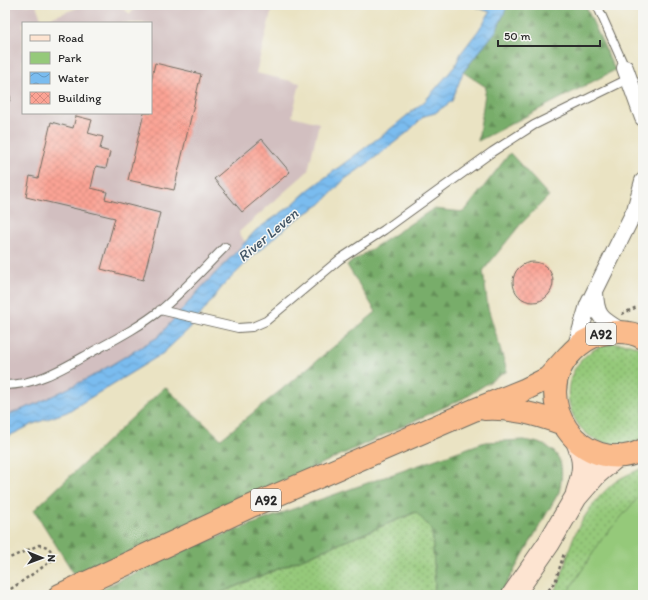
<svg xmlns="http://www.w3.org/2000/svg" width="648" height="600" viewBox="0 0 648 600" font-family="Itim,sans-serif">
  <defs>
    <pattern id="grass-dots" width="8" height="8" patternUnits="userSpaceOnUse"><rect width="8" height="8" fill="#95c97a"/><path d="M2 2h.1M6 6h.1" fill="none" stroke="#7aa364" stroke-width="1.8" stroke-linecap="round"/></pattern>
    <pattern id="forest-firs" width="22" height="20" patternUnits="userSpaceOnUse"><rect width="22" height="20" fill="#78ad6a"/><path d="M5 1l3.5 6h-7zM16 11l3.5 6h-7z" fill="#638d57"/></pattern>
    <pattern id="water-waves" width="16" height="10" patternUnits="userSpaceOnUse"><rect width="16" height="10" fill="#7abcef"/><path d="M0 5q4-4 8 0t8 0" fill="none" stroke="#6499c2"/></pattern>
    <pattern id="building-cross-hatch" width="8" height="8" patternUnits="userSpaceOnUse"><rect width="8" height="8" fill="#fba394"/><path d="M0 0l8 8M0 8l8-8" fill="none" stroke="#d78c80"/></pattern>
  </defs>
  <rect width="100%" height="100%" fill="#f6f6f2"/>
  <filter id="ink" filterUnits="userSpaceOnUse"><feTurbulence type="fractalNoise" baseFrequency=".025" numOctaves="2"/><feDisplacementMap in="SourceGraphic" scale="8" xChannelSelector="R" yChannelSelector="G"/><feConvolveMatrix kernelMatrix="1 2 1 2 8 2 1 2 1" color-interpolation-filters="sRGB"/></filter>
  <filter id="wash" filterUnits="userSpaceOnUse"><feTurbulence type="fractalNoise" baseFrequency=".012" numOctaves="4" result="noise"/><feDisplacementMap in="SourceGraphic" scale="16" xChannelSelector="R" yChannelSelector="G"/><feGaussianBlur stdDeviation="0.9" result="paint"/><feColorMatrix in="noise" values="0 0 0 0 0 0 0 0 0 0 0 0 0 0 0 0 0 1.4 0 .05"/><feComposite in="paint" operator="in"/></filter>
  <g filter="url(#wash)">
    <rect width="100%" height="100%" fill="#eae3c3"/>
    <!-- industrial -->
    <path fill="#d2bfc0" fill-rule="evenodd" d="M5,5H36L42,21L85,5H118L130,14L138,5H273L256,73L300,83L292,116L319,123L308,171L239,232L245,242L201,288L158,337L89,378L38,403L5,416ZM23,23H151V113H23Z"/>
    <!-- grass -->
    <path fill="url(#grass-dots)" stroke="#607a52" d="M613,343L630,344L643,349V439C581,468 538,384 595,349C600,346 607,344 613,343Z
      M643,468V595H551C562,581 565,564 570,547C577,524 597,496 615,482C623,476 634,472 643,468Z
      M417,512L432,529L435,587L432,595H215Z"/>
    <!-- forest -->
    <path fill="url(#forest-firs)" stroke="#526c4a" d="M508,5H585L615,70L478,141L486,87L463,72L496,31Z
      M510,153L549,196L520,225L483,271L488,308L507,371L464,398L76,577L34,510L165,387L221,439L376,312L347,265L433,209L464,212Z
      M523,440C557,444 567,459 559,492L500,595H432L435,587L432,530L416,512L215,595H89L178,552L293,509L485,442Z"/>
    <!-- park -->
    <path fill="#95c97a" stroke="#607a52" d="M643,492V595H566L602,539Z"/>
    <!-- water -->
    <path fill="url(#water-waves)" stroke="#52748d" d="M477,5H508L496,31L463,72L452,101L435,113L424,116L408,132L368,163L345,179L321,204L294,221L254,255L222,287L191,327L162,354L67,412L33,424L5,438V416L38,403L89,378L158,337L201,288L237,251L256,230L291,206L307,191L389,130L425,101L455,66L461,53L478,31L490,12L476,7Z"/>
    <g id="blocks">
      <!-- building -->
      <path fill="url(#building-cross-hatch)" d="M155,63L201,74L174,190L128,180L144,113H151V82Z
        M76,116L92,120L88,133L103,137L100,149L110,152L106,168L96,166L91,188L107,192L105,199L160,213L143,280L101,269L115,218L26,197L30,176L38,178L51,122L73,128Z
        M262,139L290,172L242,212L214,179Z
        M513 282a20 20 0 1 1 40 0a20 20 0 1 1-40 0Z"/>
    </g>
  </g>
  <g filter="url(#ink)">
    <use href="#blocks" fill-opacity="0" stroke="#6e6b60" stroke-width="1"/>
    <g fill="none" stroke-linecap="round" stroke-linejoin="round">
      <!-- service casing -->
      <g stroke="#6e6b60" stroke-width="10">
        <path id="service" d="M597,5L625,68
          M5,98H6
          M160,310L238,328L252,327L266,321L340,259L384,230L492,152L534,125L630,78
          M5,385C37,385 65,367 92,352C116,339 141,326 162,309C184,290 204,268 225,247"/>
      </g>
      <!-- minor casing -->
      <g stroke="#6e6b60" stroke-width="18">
        <path id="minor" d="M625,68L643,118
          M595,292C596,318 602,319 623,332
          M575,349L588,305L635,210L643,181"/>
      </g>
      <!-- secondary casing -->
      <g stroke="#6e6b60" stroke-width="24">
        <path id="secondary" d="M577,493C584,472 586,463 577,441
          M513,595L549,543L576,497L596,474L617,456"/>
      </g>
      <!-- trunk casing -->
      <g stroke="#6e6b60" stroke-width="24">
        <path id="trunk" d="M643,338C629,330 613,331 598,335C588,338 580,344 573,351C525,398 582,480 643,450
          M484,409C511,407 538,415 563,424
          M60,595L249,507L474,410L524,390L548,378L568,356"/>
      </g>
      <!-- path -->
      <path stroke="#6e6b60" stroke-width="2.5" stroke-dasharray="3 3" stroke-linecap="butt" d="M622,314L643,304
        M5,560L39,545C48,546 52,549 53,558L50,562L5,593
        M38,595L43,592
        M545,595L556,580L564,553"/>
      <!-- service -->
      <use href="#service" stroke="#fff" stroke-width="8"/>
      <!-- minor -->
      <use href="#minor" stroke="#fff" stroke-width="16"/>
      <!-- secondary -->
      <use href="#secondary" stroke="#fde4d1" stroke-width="22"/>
      <!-- trunk -->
      <use href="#trunk" stroke="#fabb8c" stroke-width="22"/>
    </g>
  </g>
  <g text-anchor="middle" stroke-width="3" stroke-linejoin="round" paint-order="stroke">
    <!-- shield labels -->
    <g fill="#f6f6f2" stroke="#686867" stroke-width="1">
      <rect x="586" y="323" width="30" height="22" rx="3"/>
      <rect x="251" y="489" width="30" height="22" rx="3"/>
    </g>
    <g font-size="13" font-weight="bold" fill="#2b2b2b">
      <text x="601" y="339">A92</text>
      <text x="266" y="505">A92</text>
    </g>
    <!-- water labels -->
    <g font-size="15" font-style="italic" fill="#435666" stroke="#f6f6f2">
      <text transform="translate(268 235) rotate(-40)" y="5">River Leven</text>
    </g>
  </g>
  <!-- margin -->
  <rect width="648" height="600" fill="none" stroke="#f6f6f2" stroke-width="20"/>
  <!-- legend -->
  <rect x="22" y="22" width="130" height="92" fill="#f6f6f2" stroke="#a5a5a2"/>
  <rect x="30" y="35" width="20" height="6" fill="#fde4d1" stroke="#a5a5a2"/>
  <text x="58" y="42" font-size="12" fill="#2b2b2b">Road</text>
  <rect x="30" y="52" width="20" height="12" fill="#95c97a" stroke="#a5a5a2"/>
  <text x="58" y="62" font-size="12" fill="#2b2b2b">Park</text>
  <rect x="30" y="72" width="20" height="12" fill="url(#water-waves)" stroke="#a5a5a2"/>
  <text x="58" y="82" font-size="12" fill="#2b2b2b">Water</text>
  <rect x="30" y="92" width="20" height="12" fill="url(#building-cross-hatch)" stroke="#a5a5a2"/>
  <text x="58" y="102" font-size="12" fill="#2b2b2b">Building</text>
  <!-- north arrow -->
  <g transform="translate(42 558) rotate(91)" stroke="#f6f6f2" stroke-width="3" paint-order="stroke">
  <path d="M0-3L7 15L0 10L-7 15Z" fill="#2b2b2b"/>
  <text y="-6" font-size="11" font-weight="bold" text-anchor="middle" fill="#2b2b2b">N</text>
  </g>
  <!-- scale -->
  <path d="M498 40v6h102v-6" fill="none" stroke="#2b2b2b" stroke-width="2"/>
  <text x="504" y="40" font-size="12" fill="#2b2b2b" stroke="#f6f6f2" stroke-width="3" paint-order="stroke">50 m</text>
</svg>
